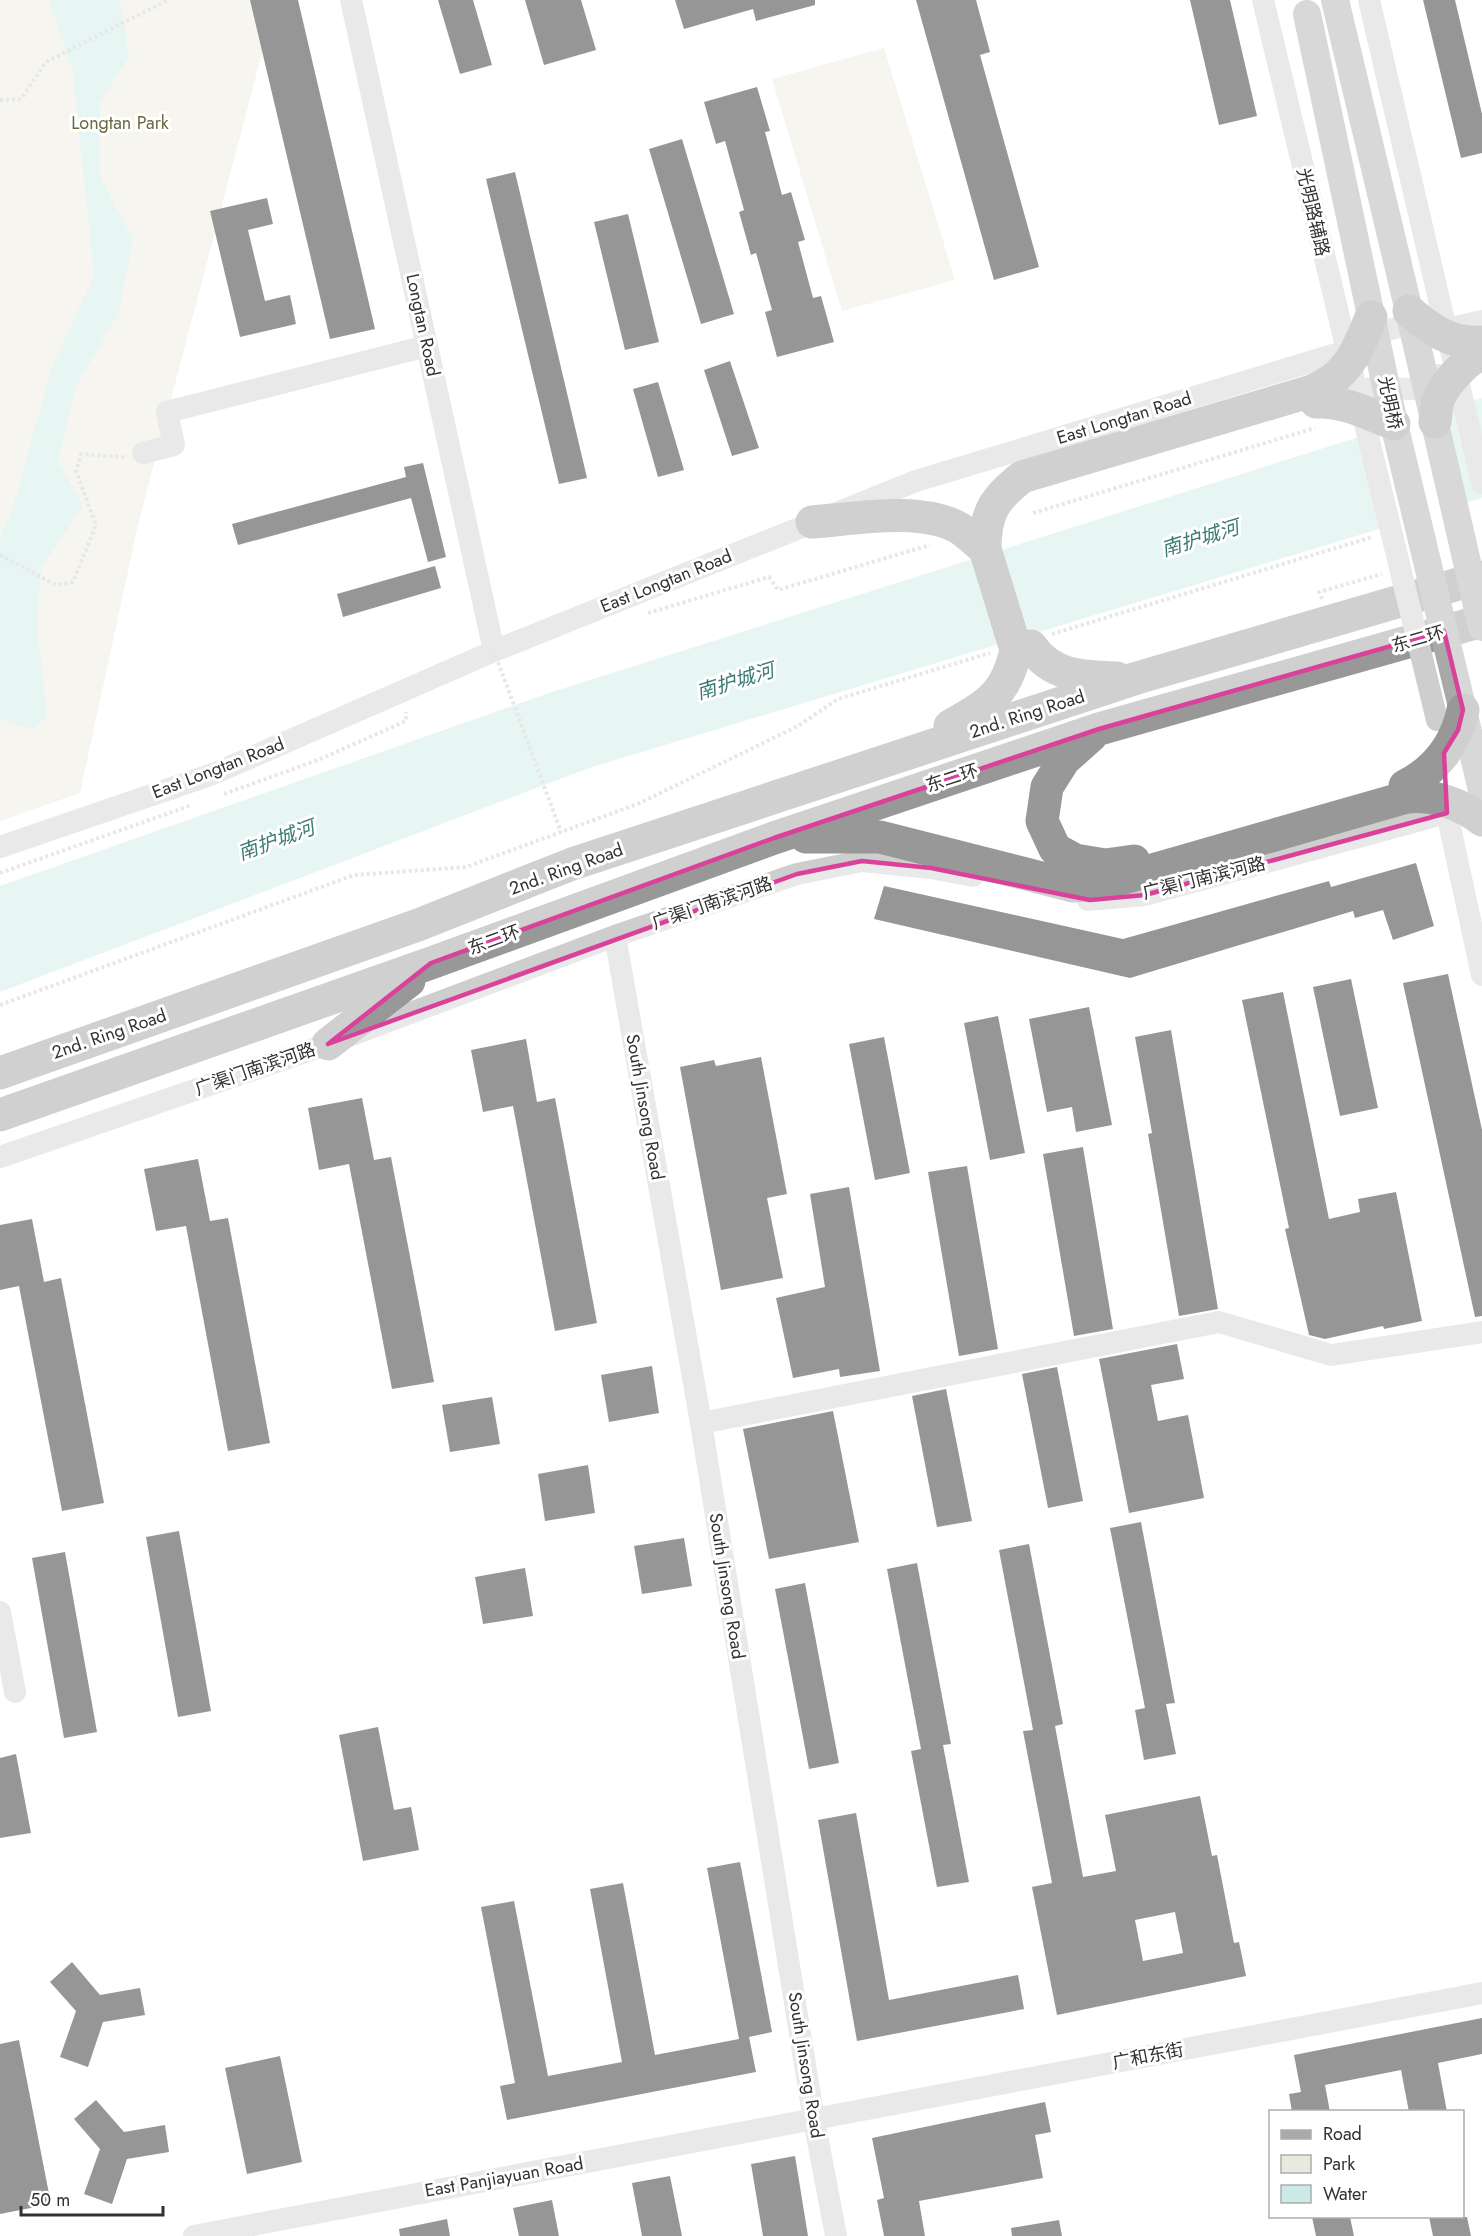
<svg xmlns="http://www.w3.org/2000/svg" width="1482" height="2236" viewBox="0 0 1482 2236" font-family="Jost,'Noto Sans SC',sans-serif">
  <rect width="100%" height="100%" fill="#fff"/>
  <!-- green -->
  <path fill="#eae9dd" d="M0,0H270L273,11L138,525L80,793L0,821Z
    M884,48L955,280L842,311L772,79Z"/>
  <!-- water -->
  <path fill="#cbe9e5" d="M49,0H120L129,56L100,103V177L133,239L118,314L75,388L58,462L83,506L41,568L37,626L47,715L34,730L0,719V537L12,511L52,367L94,276L73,72Z
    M1482,398V498L589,768L0,992V886L555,691Z"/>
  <!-- pier -->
  <path fill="#fff" d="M1446,406L1466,506L1401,526L1376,428Z"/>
  <!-- building -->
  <path fill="#181818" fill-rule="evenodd" d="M250,0H298L375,329L330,339Z
    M438,0H473L492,65L460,74Z
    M525,0H581L596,50L544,65Z
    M675,0H815V5L756,21L753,9L684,29Z
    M916,0H976L990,52L980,55L1039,267L994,280Z
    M1190,0H1230L1257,116L1219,125Z
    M1423,0H1455L1482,114V153L1461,158Z
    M757,87L770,131L765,132L782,195L791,192L805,240L798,242L813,298L821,296L834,342L777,357L765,312L772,310L756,253L751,255L739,212L744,210L725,141L716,144L704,102Z
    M682,139L734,314L701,324L649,149Z
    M515,172L587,478L559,484L486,179Z
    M267,198L273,224L248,230L265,301L290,295L296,324L240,337L210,211Z
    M628,214L659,342L625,350L594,222Z
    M730,361L759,448L732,456L704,370Z
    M658,382L684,470L658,477L633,389Z
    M423,463L446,557L428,562L411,498L238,545L232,524L406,477L404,467Z
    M435,566L441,588L343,617L337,594Z
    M1416,863L1434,926L1393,940L1383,910L1355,918L1353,911L1130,978L874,919L884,886L1123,939L1329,881L1331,887Z
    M1448,974L1482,1130V1316L1475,1317L1403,983Z
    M1351,979L1378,1108L1340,1116L1313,987Z
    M1283,992L1329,1219L1360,1212L1358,1199L1396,1192L1422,1321L1384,1329L1383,1326L1325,1339L1309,1335L1285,1229L1289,1228L1242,1000Z
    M1089,1007L1112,1125L1076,1132L1072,1107L1047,1112L1029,1019Z
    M998,1016L1025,1153L990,1160L964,1023Z
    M1171,1030L1218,1309L1179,1316L1148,1134L1152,1133L1135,1037Z
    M884,1037L910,1173L875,1180L849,1044Z
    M526,1039L537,1102L555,1098L597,1323L555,1331L513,1106L483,1112L471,1050Z
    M761,1057L787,1194L767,1198L783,1278L721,1290L680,1067L714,1060L716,1066Z
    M362,1098L374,1160L391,1157L434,1382L392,1389L349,1164L319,1170L308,1108Z
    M1083,1147L1113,1329L1074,1336L1043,1154Z
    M198,1159L210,1221L228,1218L270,1443L228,1451L186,1226L156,1231L144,1169Z
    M967,1166L998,1349L959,1356L928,1172Z
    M849,1187L880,1371L840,1377L839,1369L793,1378L776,1298L825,1287L810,1194Z
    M32,1219L44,1282L61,1278L104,1503L62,1511L19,1286L0,1290V1225Z
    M1177,1344L1184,1379L1151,1385L1158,1421L1188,1415L1204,1498L1129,1513L1099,1359Z
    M652,1366L659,1413L609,1422L601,1375Z
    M1057,1367L1083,1501L1048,1508L1022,1374Z
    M946,1389L972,1521L937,1527L912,1396Z
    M492,1397L500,1444L450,1452L442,1405Z
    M833,1411L859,1542L769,1559L743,1429Z
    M588,1465L595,1513L545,1521L538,1474Z
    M1141,1522L1175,1703L1166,1704L1176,1754L1144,1760L1135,1710L1145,1708L1110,1528Z
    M179,1531L211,1711L178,1717L146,1537Z
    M684,1538L692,1586L642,1594L634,1546Z
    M1029,1544L1063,1724L1055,1726L1083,1877L1116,1871L1105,1815L1200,1796L1212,1856L1217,1855L1234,1943L1239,1942L1246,1976L1057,2015L1032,1887L1052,1883L1023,1731L1033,1730L999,1550ZM1175,1912L1183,1953L1143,1961L1135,1920Z
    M65,1552L97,1732L64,1738L32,1558Z
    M917,1563L951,1744L943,1745L969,1882L937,1887L911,1751L921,1749L887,1569Z
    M525,1568L533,1616L483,1624L475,1577Z
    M805,1583L839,1763L809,1769L775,1589Z
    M378,1727L394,1810L411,1807L419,1850L363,1861L339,1735Z
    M16,1754L31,1833L0,1838V1758Z
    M856,1813L889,2000L1018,1975L1024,2009L857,2041L818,1820Z
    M740,1862L772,2032L749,2037L756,2072L507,2120L500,2086L515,2083L481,1907L514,1901L548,2076L622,2062L590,1889L623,1883L655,2055L739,2039L707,1868Z
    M72,1962L100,1995L140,1988L145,2015L103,2022L88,2067L60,2057L76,2011L50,1982Z
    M1482,2018V2054L1438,2063L1447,2112H1409L1401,2070L1325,2085L1330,2112H1292L1289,2094L1301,2092L1294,2055Z
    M19,2040L51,2204L0,2214V2044Z
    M280,2056L302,2162L247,2174L225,2068Z
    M96,2100L124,2132L165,2125L169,2152L127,2159L112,2204L84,2194L100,2149L74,2119Z
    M1045,2102L1051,2132L1035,2135L1043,2178L919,2201L925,2236H884L877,2200L884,2198L872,2138Z
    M795,2156L808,2236H763L751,2164Z
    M670,2176L682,2236H642L632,2183Z
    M552,2200L559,2236H519L513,2208Z
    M1312,2217H1350L1354,2236H1316Z
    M1429,2217H1467L1471,2236H1433Z
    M447,2219L450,2236H400L399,2229Z
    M1059,2220L1062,2236H1012L1011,2228Z"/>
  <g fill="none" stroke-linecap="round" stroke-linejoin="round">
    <!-- path -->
    <path stroke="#cbcbcb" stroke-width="4" stroke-dasharray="3 3" stroke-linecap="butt" d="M0,100L21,99L46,62L168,0
      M1033,513L1315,428
      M0,555L56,585L73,582L96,525L76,471L81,454L124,457
      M1322,599L1319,592L1382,574
      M648,613L769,577L778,590L930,545
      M1052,634L1372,537
      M224,794L318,760L406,721V712
      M0,873L192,805
      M0,1005L354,875L466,867L640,803L798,726L838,699L990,653"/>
    <!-- minor -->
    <path stroke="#cecece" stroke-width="22" d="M351,0L494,651
      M1263,0L1364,421
      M1369,0L1482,483
      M1371,388L1412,389L1439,375
      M143,453L174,445L167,412L427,346
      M0,847L213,774L494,651L916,481L1346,351L1359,338L1403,326L1431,323L1447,329L1482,321
      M1088,900L1145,895L1447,813L1482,975
      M615,936L701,1423L814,2120L836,2236
      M0,1157L328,1044L615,936L797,874L862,861L931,868L973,876
      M701,1423L1219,1322L1331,1355L1482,1332
      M0,1612L15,1692
      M194,2236L1482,1993"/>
    <!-- major -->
    <path stroke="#a9a9a9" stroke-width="28" d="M1335,0L1409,311"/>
    <!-- highway -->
    <path stroke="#989898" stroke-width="33" d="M812,522C855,519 920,506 959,528C968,534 976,542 985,549
      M985,549C985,513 994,499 1022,477L1312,391
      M1031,646C1052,677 1083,677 1117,678
      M950,726C988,704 1006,695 1016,650
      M1091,736L1064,760L1047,787L1042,821L1055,849L1075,860L1105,865L1134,861
      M806,837H880L1073,886L1100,885L1407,797
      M328,1044L409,981
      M0,1073L418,925L572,864L1137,678L1482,577
      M0,1115L431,963L774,838L1099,729L1482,621"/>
    <!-- path-bridge -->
    <path stroke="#cbcbcb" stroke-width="4" stroke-dasharray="3 3" stroke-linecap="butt" d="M494,651L561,832"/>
    <!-- minor-bridge -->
    <path stroke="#cecece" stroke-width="22" d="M1365,424L1437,720"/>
    <!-- major-bridge -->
    <path stroke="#a9a9a9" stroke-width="28" d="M1307,14L1394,424L1482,790
      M1409,311L1482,627"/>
    <!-- highway-bridge -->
    <path stroke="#989898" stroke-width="33" d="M1409,311C1430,329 1452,345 1481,342
      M1312,391C1348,376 1357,352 1371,317
      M1316,402C1345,401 1369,414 1394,424
      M1435,422C1436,415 1436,405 1439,398C1446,382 1466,360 1482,354
      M985,549L1016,650
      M1405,786C1436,770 1456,744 1463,710
      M1407,797C1433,794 1461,804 1482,820"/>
  </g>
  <!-- marked area -->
  <path d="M0 0H1482V2236H0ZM1444,631L1463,710L1458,730L1444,753L1447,813L1145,895L1090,900L931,868L862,861L797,874L328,1044L431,963L774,838L1099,729Z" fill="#fff" fill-opacity=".55" fill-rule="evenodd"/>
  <path fill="none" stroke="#da419a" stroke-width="4.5" stroke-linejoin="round" d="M1444,631L1463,710L1458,730L1444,753L1447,813L1145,895L1090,900L931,868L862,861L797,874L328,1044L431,963L774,838L1099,729Z"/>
  <g text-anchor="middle" stroke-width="6" stroke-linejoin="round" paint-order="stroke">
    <!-- park labels -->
    <g font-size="18" fill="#696a41" stroke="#fff">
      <text x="120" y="129">Longtan Park</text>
    </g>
    <!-- street labels -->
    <g font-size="18" fill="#313131" stroke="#fff">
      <text transform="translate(1313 212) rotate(77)" y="6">光明路辅路</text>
      <text transform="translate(423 325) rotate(78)" y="6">Longtan Road</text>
      <text transform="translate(1390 403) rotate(78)" y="6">光明桥</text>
      <text transform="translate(1124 418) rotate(-17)" y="6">East Longtan Road</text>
      <text transform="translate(666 581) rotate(-22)" y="6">East Longtan Road</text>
      <text transform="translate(1418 639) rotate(-16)" y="6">东二环</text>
      <text transform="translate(1027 714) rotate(-18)" y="6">2nd. Ring Road</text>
      <text transform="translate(218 768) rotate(-21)" y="6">East Longtan Road</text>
      <text transform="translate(952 778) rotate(-18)" y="6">东二环</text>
      <text transform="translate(566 869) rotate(-20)" y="6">2nd. Ring Road</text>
      <text transform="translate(1204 878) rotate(-14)" y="6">广渠门南滨河路</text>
      <text transform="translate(712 903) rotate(-19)" y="6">广渠门南滨河路</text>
      <text transform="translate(494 940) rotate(-20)" y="6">东二环</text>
      <text transform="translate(109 1034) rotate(-19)" y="6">2nd. Ring Road</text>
      <text transform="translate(255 1069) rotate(-19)" y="6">广渠门南滨河路</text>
      <text transform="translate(645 1107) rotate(80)" y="6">South Jinsong Road</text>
      <text transform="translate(727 1586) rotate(81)" y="6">South Jinsong Road</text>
      <text transform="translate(1148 2056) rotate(-11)" y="6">广和东街</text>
      <text transform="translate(806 2065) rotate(81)" y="6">South Jinsong Road</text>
      <text transform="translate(504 2177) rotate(-10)" y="6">East Panjiayuan Road</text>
    </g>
    <!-- water labels -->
    <g font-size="20" font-style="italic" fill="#3c7b74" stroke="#fff">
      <text transform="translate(1200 538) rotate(-17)" y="7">南护城河</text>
      <text transform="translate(735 681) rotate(-17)" y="7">南护城河</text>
      <text transform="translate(276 840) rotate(-20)" y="7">南护城河</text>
    </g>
  </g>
  <!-- legend -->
  <rect x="1269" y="2110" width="195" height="108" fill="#ffffff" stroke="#adadad" stroke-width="1.5"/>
  <rect x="1281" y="2130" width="30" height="9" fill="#a9a9a9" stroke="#adadad" stroke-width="1.5"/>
  <text x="1323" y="2140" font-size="18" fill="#313131">Road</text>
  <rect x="1281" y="2155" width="30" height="18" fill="#eae9dd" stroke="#adadad" stroke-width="1.5"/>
  <text x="1323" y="2170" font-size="18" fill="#313131">Park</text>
  <rect x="1281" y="2185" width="30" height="18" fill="#cbe9e5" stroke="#adadad" stroke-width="1.5"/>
  <text x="1323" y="2200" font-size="18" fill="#313131">Water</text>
  <!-- scale -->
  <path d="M21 2206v9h142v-9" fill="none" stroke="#313131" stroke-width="3"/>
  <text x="30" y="2206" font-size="18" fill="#313131" stroke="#ffffff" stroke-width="4.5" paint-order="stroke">50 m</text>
</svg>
